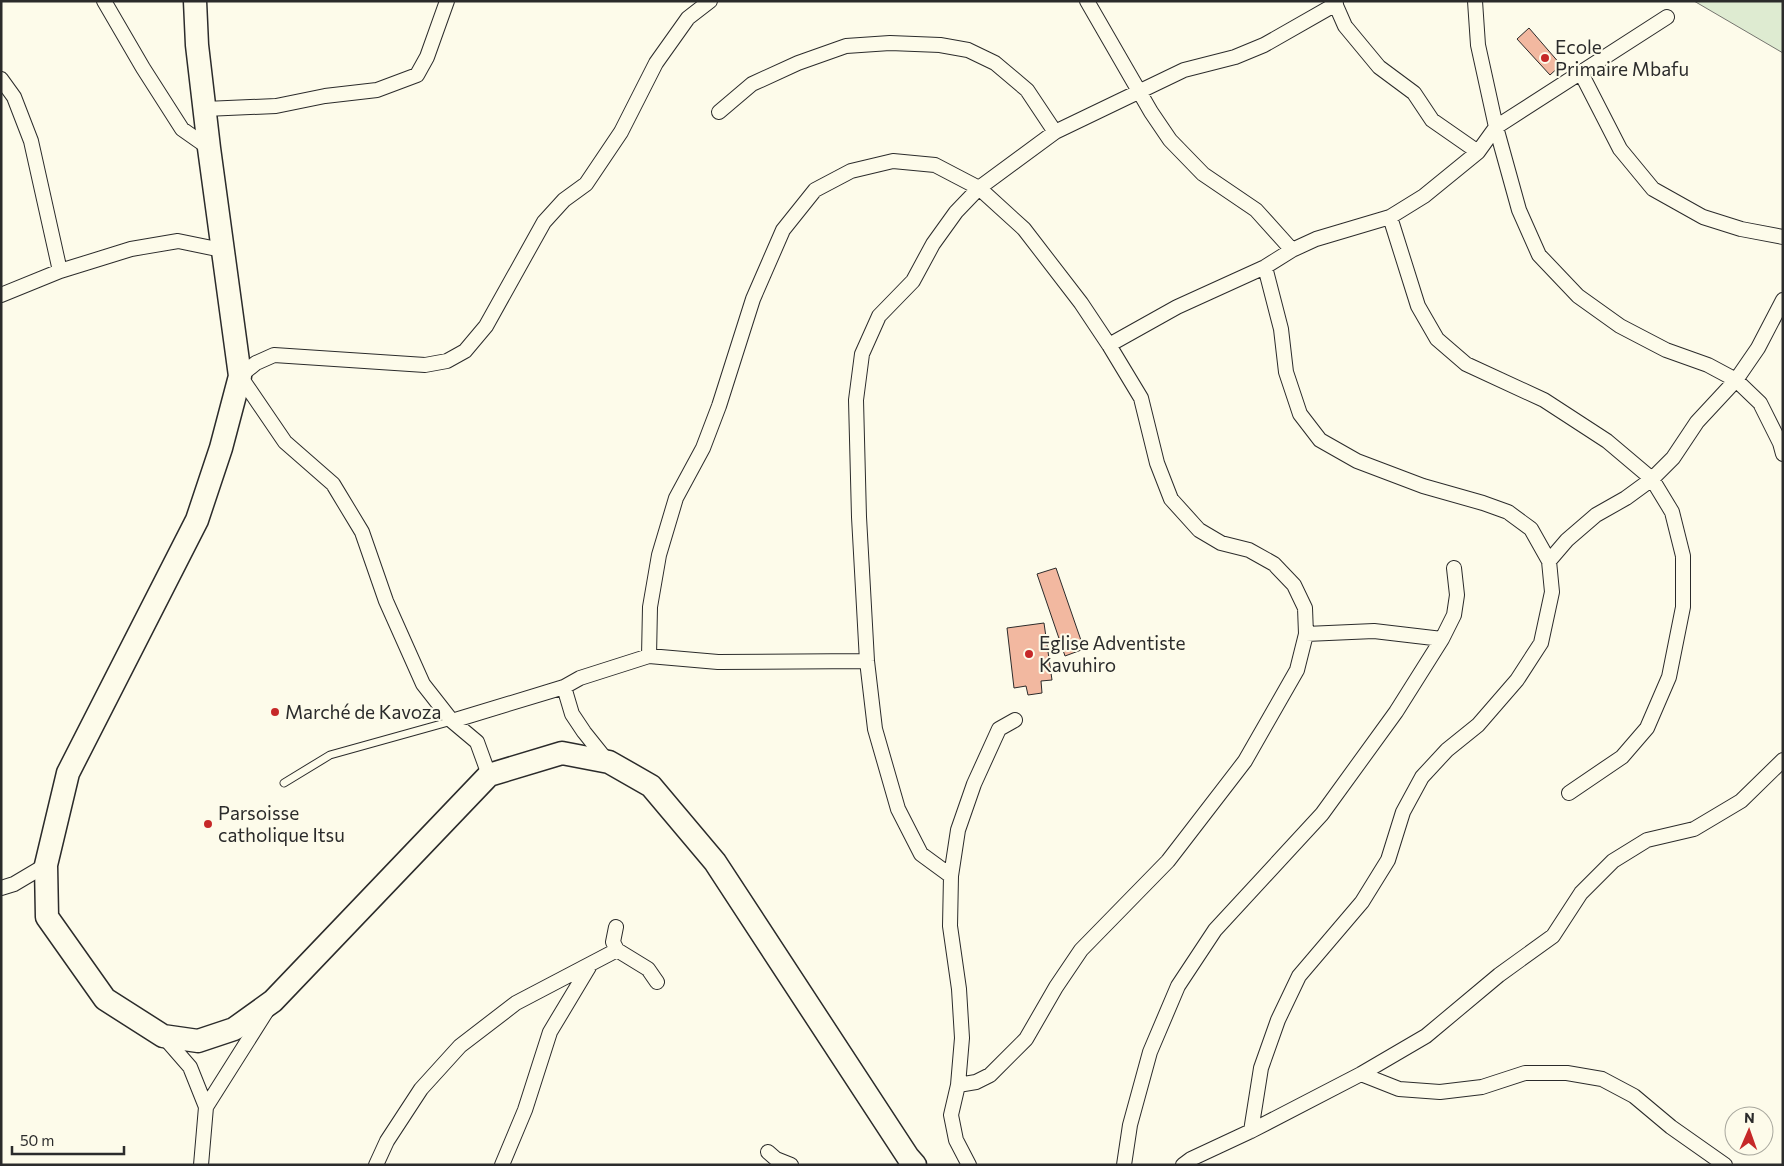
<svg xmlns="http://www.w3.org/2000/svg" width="1784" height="1166" viewBox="0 0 1784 1166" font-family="Commissioner,sans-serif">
  <rect width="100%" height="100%" fill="#fdfbea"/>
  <!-- green -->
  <path fill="#deebd1" stroke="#74746e" d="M1694,1H1783V53Z"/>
  <!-- building -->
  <path fill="#f2b8a0" stroke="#2b2b2b" d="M1529,28L1561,65L1550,75L1517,39Z
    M1056,568L1084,649L1065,656L1037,574Z
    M1044,623L1052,680L1041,681L1042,693L1028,695L1026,686L1014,688L1007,628Z"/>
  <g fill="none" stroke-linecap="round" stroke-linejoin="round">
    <!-- service casing -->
    <g stroke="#2b2b2b" stroke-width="9">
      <path id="service" d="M284,783L330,755L452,721"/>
    </g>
    <!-- minor casing -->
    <g stroke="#2b2b2b" stroke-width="16">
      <path id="minor" d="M104,1L143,68L182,129L209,148
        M1087,1L1151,112L1170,140L1203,174L1256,210L1292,250
        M1334,1L1345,26L1379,67L1414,93L1432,120L1478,152
        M1475,1L1478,45L1496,127L1519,210L1539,255L1578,296L1620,326L1666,350L1708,365L1736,380L1760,403L1780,443L1783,454
        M1581,73L1620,149L1653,189L1703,217L1741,229L1783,237
        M1,79L14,97L31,141L60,271
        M205,109L276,106L325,96L377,90L417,75L427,57L447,1
        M719,112L752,84L798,63L846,46L890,43L940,45L968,50L995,63L1027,90L1055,132
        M1390,217L1418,306L1437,339L1466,364L1544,400L1607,441L1652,479L1672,512L1683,556V607L1669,677L1647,728L1622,757L1569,793
        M1,295L60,271L131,249L178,241L222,250
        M1109,345L1177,307L1265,267L1292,250L1316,239L1390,217L1424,196L1478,152L1496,127L1667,17
        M1549,561L1567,540L1596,515L1626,498L1652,479L1673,458L1697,422L1736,380L1758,348L1783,300
        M1306,634L1374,631L1442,639
        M649,656L650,607L659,555L676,498L703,448L719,406L753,299L783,230L815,190L851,171L893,161L935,165L979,188L1024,229L1081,303L1109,345L1141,398L1157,463L1171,499L1199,530L1221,543L1249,550L1274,564L1294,585L1305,608L1306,634L1297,670L1245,761L1168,861L1081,950L1056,987L1026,1039L990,1075L976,1082L958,1085
        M564,687L572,714L584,732L608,762
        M452,721L564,687L580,678L649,656L718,662L867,661
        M489,775L477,742L452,721L423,684L386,601L362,532L333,484L285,442L240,376L256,363L274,355L425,365L447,361L465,351L486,326L544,222L564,200L586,184L621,132L656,63L688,18L710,1
        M951,876L921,854L898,809L875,729L867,661L859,517L856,400L862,354L879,316L913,281L933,244L956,212L979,188L1055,132L1184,70L1235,57L1264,45L1336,4
        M1,888L14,884L46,865
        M616,927L613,942L617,950L648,969L657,982
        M163,1036L190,1067L206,1107
        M1361,1074L1399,1089L1440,1092L1482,1087L1525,1073H1567L1602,1079L1634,1096L1671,1127L1725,1165
        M1251,1131L1261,1068L1278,1020L1299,976L1362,902L1388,860L1403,812L1422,777L1447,750L1478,725L1517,680L1541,643L1552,592L1549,561L1531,529L1508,512L1483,503L1423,486L1357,461L1320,440L1300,414L1286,372L1281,329L1265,267
        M768,1152L776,1159L791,1165
        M201,1165L206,1107L266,1012
        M376,1165L387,1141L421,1089L460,1046L516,1003L617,950
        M502,1165L525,1110L550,1032L589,967
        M969,1165L956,1140L951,1115L958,1085L962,1038L959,989L950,926L951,876L958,830L974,784L999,729L1015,720
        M1124,1165L1130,1125L1150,1052L1178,986L1215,930L1322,814L1396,712L1442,639L1454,615L1457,595L1454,568
        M1183,1165L1191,1159L1251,1131L1361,1074L1426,1036L1499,975L1553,936L1581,893L1613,861L1647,840L1694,829L1741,801L1783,760"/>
    </g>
    <!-- trunk casing -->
    <g stroke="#2b2b2b" stroke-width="25">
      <path id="trunk" d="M195,1L197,45L209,148L240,376L221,448L197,520L68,773L46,865L47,917L105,999L163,1036L198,1041L234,1029L273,1001L489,775L562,753L609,762L651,786L715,862L908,1157L915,1165"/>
    </g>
    <!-- service -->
    <use href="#service" stroke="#fdfbea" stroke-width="7"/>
    <!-- minor -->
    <use href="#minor" stroke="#fdfbea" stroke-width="14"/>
    <!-- trunk -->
    <use href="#trunk" stroke="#fdfbea" stroke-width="22"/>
  </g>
  <!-- markers -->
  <g fill="#c62828" stroke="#fdfbea" stroke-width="2">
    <circle cx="1545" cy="58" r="5"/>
    <circle cx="1029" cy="654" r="5"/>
    <circle cx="275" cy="712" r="5"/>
    <circle cx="208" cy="824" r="5"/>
  </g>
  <g text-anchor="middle" stroke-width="4" stroke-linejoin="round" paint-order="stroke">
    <!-- poi labels -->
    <g font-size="19" fill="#2b2b2b" stroke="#fdfbea" text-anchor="start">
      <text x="1555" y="54">Ecole<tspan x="1555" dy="22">Primaire Mbafu</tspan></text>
      <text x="1039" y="650">Eglise Adventiste<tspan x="1039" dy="22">Kavuhiro</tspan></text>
      <text x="285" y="719">Marché de Kavoza</text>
      <text x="218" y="820">Parsoisse<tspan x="218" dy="22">catholique Itsu</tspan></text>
    </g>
  </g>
  <!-- border -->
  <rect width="1784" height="1166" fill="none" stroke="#2b2b2b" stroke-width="5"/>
  <!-- north arrow -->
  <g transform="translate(1749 1131) rotate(2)"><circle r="24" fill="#fdfbea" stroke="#a9a89e"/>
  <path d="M0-4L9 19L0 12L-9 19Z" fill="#c62828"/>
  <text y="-8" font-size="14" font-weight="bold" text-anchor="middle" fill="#2b2b2b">N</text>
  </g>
  <!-- scale -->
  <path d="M12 1146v8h112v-8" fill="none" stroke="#2b2b2b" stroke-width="2.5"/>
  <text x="20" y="1146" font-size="15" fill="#2b2b2b" stroke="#fdfbea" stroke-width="4" paint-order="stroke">50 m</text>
</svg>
